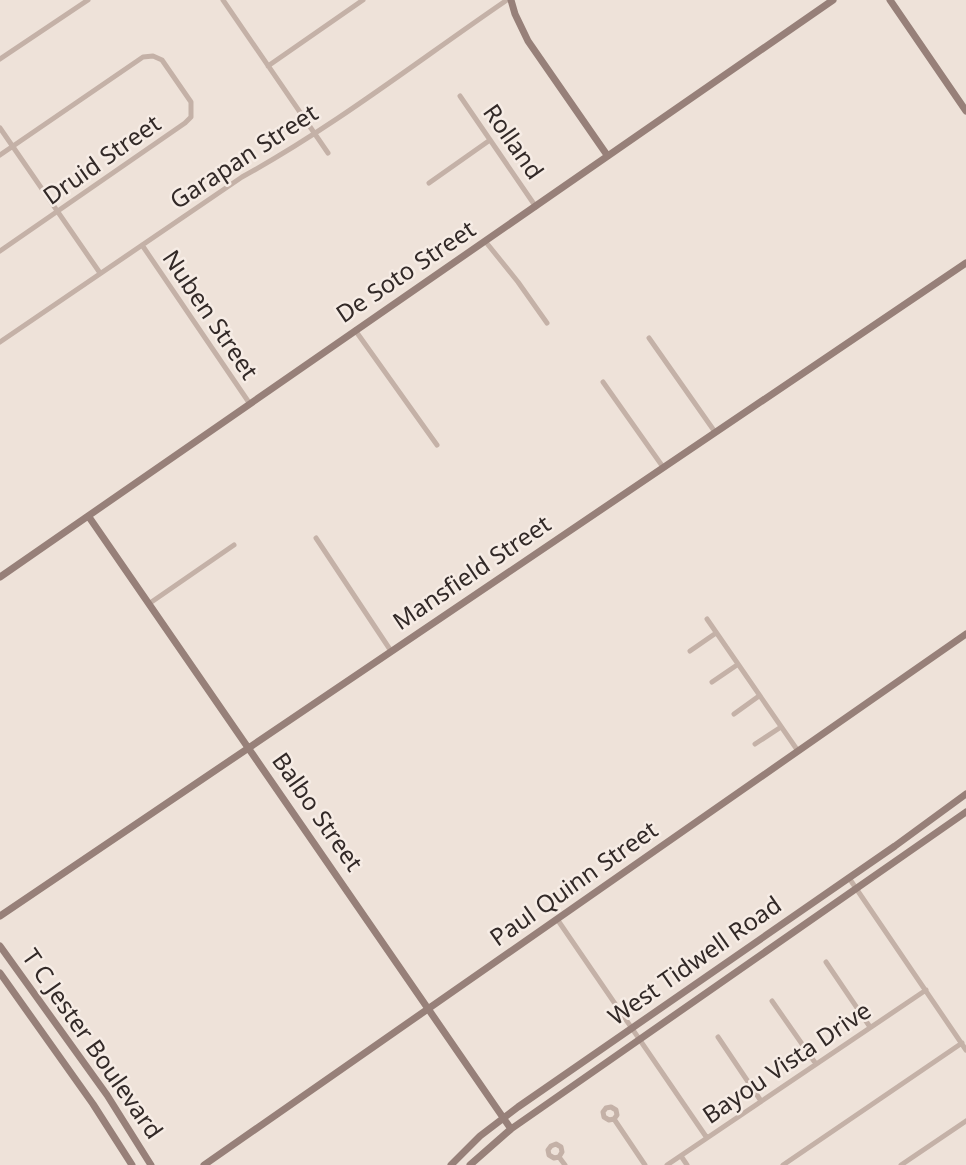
<svg xmlns="http://www.w3.org/2000/svg" width="966" height="1165" viewBox="0 0 966 1165" font-family="'Noto Sans',sans-serif">
  <rect width="100%" height="100%" fill="#eee2d9"/>
  <g fill="none" stroke-linecap="round" stroke-linejoin="round">
    <!-- street -->
    <path stroke="#c4b1a7" stroke-width="5" d="M223,0L328,153
      M0,59L88,0
      M268,66L363,0
      M460,96L536,207
      M0,128L100,273
      M0,155L143,57L153,56L162,60L191,102V117L185,123L0,251
      M429,183L490,140
      M485,241L518,282L547,323
      M142,245L250,404
      M355,330L437,445
      M649,338L715,432
      M0,342L242,177C335,126 419,60 507,0
      M603,382L663,467
      M316,538L391,651
      M150,603L234,545
      M707,619L798,751
      M690,651L716,633
      M712,682L737,665
      M734,714L759,696
      M755,744L781,727
      M849,878L966,1050
      M557,919L707,1138
      M826,962L870,1027
      M772,1001L816,1064
      M718,1037L761,1101
      M614,1119L617,1115L616,1110L611,1107L606,1108L603,1112L604,1117L609,1120L614,1119L645,1165
      M681,1156L687,1165
      M559,1157L562,1152L561,1147L556,1144L551,1146L548,1150L549,1155L554,1158L559,1157L565,1165
      M667,1165L926,990
      M783,1165L962,1043
      M901,1165L966,1121"/>
    <!-- secondary -->
    <path stroke="#978079" stroke-width="7" d="M511,0L515,14L528,41L607,155
      M890,0L966,111
      M89,517L511,1129
      M0,577L833,0
      M0,916L966,263
      M0,946L107,1095L151,1165
      M0,973L93,1104L132,1165
      M204,1165L966,634
      M451,1165L480,1136L518,1107L895,846L966,794
      M470,1165L511,1129L966,812"/>
  </g>
  <g text-anchor="middle" stroke-width="5" stroke-linejoin="round" paint-order="stroke">
    <!-- street labels -->
    <g font-size="24" fill="#322927" stroke="#f6ece5">
      <text transform="translate(513 142) rotate(55)" y="8">Rolland</text>
      <text transform="translate(244 157) rotate(-33)" y="8">Garapan Street</text>
      <text transform="translate(102 160) rotate(-35)" y="8">Druid Street</text>
      <text transform="translate(406 272) rotate(-34)" y="8">De Soto Street</text>
      <text transform="translate(210 315) rotate(56)" y="8">Nuben Street</text>
      <text transform="translate(472 573) rotate(-34)" y="8">Mansfield Street</text>
      <text transform="translate(317 812) rotate(55)" y="8">Balbo Street</text>
      <text transform="translate(574 884) rotate(-35)" y="8">Paul Quinn Street</text>
      <text transform="translate(695 961) rotate(-35)" y="8">West Tidwell Road</text>
      <text transform="translate(92 1044) rotate(55)" y="8">T C Jester Boulevard</text>
      <text transform="translate(787 1063) rotate(-34)" y="8">Bayou Vista Drive</text>
    </g>
  </g>
</svg>
